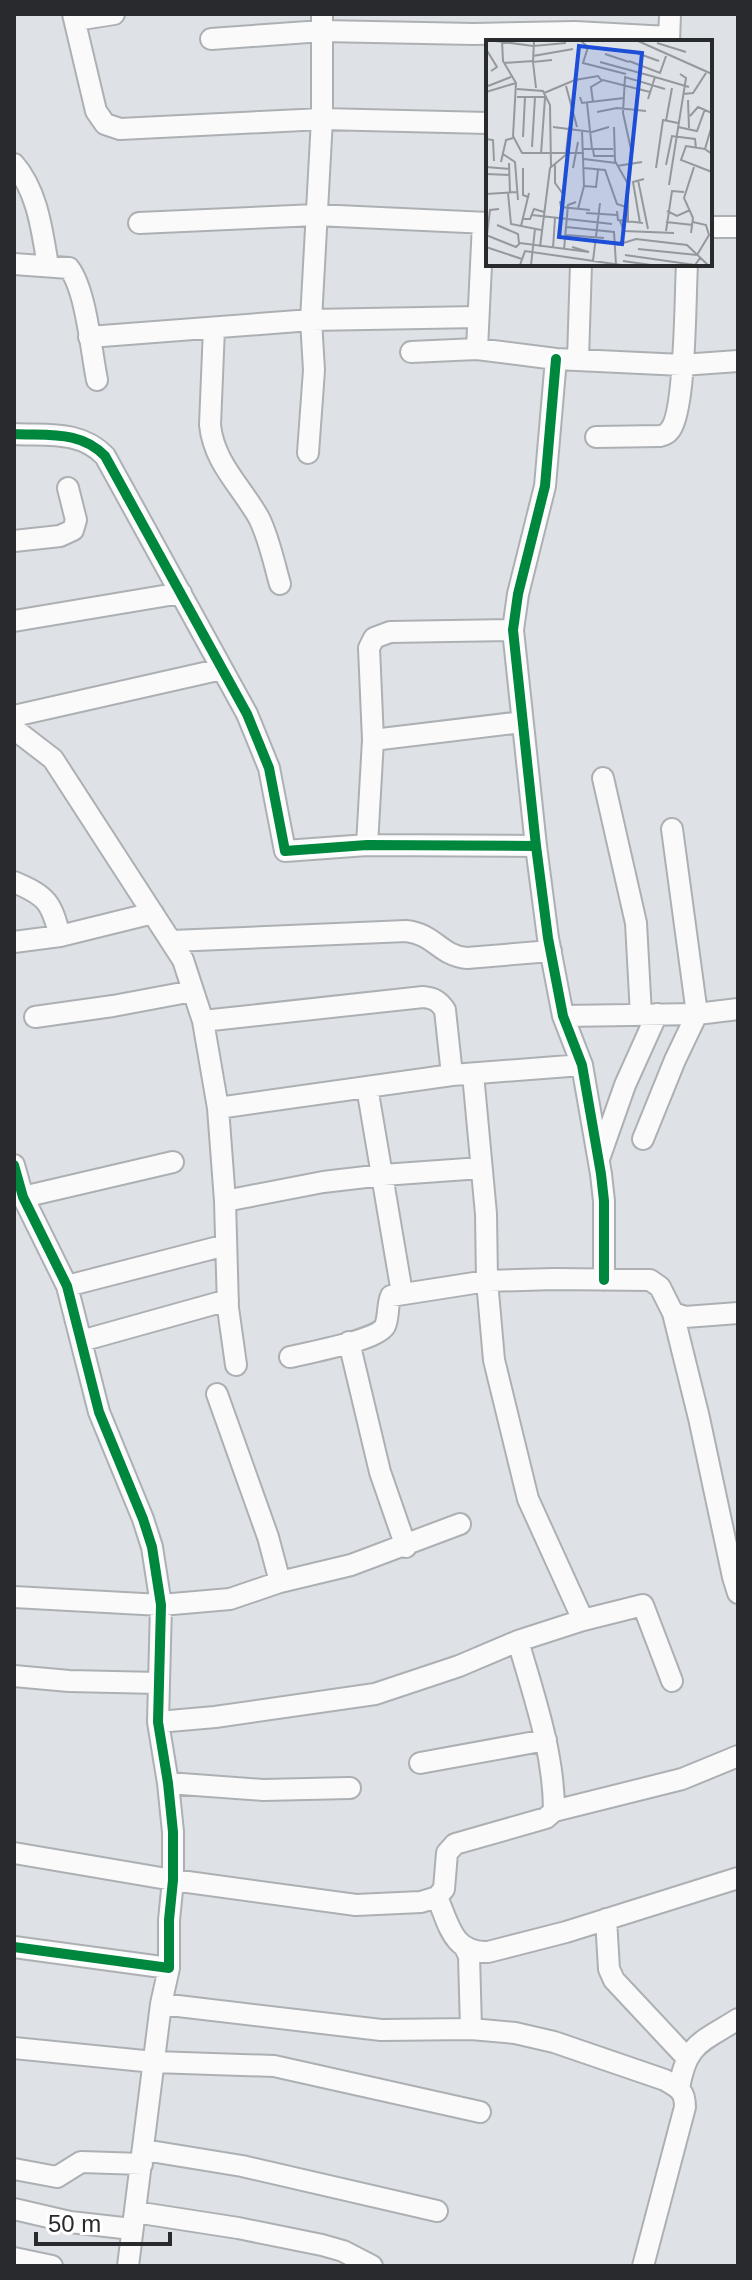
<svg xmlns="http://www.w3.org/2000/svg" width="752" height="2280" viewBox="0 0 752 2280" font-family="Helvetica,sans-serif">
  <rect width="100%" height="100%" fill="#dee1e6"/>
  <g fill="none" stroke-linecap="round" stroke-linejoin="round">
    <!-- street casing -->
    <g stroke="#adb0b3" stroke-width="24">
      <path id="street" d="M73,14L96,111L105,124L120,129L322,119L488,123
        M76,20L114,14
        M211,39L322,31L474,34L575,32L669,37
        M669,42L670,14
        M14,164C38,192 42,231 48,266
        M139,223L316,215L488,223
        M710,227H738
        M14,264L69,268C86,290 91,350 97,380
        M214,328L210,425C214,463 241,486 259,518C269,538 274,563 280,584
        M89,337L311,320L478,317
        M477,349L483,223
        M411,352L477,349L556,359L682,365L738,361
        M556,359L545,486L518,594L513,630L536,846L548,938L563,1016L582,1065L601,1174L604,1201V1280
        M578,359L581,264
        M14,434C47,436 80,430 105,456L247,714L269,768L285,851L367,845L536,846
        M596,437L660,436C665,435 667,434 670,430C686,411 685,295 687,264
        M308,453L314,370L311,320L322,119V14
        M14,541L60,536L73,530L76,520L68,488
        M14,621L181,593
        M14,716L222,669
        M14,729L53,759L183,960L203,1021L218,1108L225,1201L228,1308L236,1365
        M373,740L522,722
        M603,778L636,923L641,1015
        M367,845L373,740L369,648L374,638L390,632L513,630
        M14,882C47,896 51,902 60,936
        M172,941L406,931C435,934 440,956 467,958L551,951
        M14,942L60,936L153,913
        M563,1016L697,1014L738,1009
        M35,1017L113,1006L193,991
        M203,1021L423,997C434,998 439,1001 445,1010L452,1075
        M473,1074L486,1214L487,1281L494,1360L528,1499L583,1620
        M367,1087L402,1293
        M218,1108L452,1075L582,1065
        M643,1139L675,1060L697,1014L672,829
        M599,1159L625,1085L657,1014
        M14,1165L23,1197L67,1286L99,1412L143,1519L152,1547L161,1605L158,1722L168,1783L173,1832V1880L169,1920V1968L14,1947
        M23,1197L173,1162
        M225,1201L323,1182L383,1175L481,1168
        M67,1286L226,1245
        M673,1313L699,1418L733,1577L738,1593
        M81,1341L228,1300
        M349,1342L380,1472L406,1547
        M290,1357C307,1353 378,1340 385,1326C389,1317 387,1305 391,1296L487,1281L554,1279L650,1280L660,1287L673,1313L685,1317L738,1313
        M217,1394L268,1537L280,1582
        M14,1597L161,1605L230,1599L280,1582L351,1565L460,1524
        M14,1676L69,1681L158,1683
        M158,1722L215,1717L375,1694L459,1666L518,1641L583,1620L643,1605L672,1681
        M420,1763L546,1740
        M168,1783L263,1790L350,1788
        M554,1811L682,1779L738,1756
        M14,1853L173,1880L356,1905L421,1902L437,1897L444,1889L447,1853L455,1844L546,1818L554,1811C554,1753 534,1696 518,1641
        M437,1897C449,1924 452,1953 488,1952L566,1932L738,1878
        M606,1919L609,1969L614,1980L687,2058
        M465,1948L469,1956L471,2029
        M161,2004L381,2030L471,2029L515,2033L554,2042L665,2080C678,2088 685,2090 685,2107L643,2266
        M14,2048L154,2062L274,2066L480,2112
        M679,2089C686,2043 702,2042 738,2019
        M144,2150L242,2166L437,2211
        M14,2169L57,2177L81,2162L142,2164
        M14,2209L70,2222L132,2229
        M135,2212L238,2228L322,2245L343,2251L372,2266
        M14,2258L52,2266
        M128,2266L161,2004L169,1968"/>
    </g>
    <!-- street -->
    <use href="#street" stroke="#fafafb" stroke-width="20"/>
    <!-- cycleway casing -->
    <g stroke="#fff" stroke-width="15">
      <path id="cycleway" d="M556,359L545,486L518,594L513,630L536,846L548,938L563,1016L582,1065L601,1174L604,1201V1280
        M14,434C47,436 80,430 105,456L247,714L269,768L285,851L367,845L536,846
        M14,1165L23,1197L67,1286L99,1412L143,1519L152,1547L161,1605L158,1722L168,1783L173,1832V1880L169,1920V1968L14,1947"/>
    </g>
    <!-- cycleway -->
    <use href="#cycleway" stroke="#00873e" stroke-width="10"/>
  </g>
  <!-- overview -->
  <g transform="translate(486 40)">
    <rect width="226" height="226" fill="#dee1e6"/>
    <path fill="none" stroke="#95989c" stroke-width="2" d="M10,1L47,6L80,3M16,1L17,21L30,43L27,96L36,113H98M48,1L47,22L66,20M95,1L102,7L97,23L140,34M152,1L226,34M171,3L200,12M0,9L11,27L5,31M145,11L173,21M119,14L143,22M47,16L87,9M143,21L174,33L180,16M47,22L50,48M114,22L169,37M18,23L47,21M2,46L25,37M80,46L91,87M31,49L57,51L64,65L65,127M0,52L30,43M58,53L89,40L112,36L116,41M197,54L207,53L220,33M31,57H59M94,57L96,63L138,58M162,59L169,37L203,47M202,60L203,88M107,62L105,47L117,40L164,52M101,63L106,109M111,72L131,68L160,71M204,76L212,67L226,73M180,81L186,48M226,85L219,109L226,114M67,87L106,92L123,87M128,87L129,121L142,144V183M192,87L211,91L219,69M37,97L39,57M0,99L7,100L8,121M46,107L49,57M96,109H127M107,109L108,116H128M219,109L200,106L195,120L226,132M80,113L83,87M17,114L29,122L32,160M55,114L59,58M146,114L137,73L139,37L179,49M98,119L130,123M15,122L20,100L27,98M23,123L24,153M69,124V143L77,154M180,125L186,96L209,99L210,108M131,126L156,122M0,127L24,129M37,128V155L42,157M87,128L92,102M98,128L119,130L131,164L143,168M170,128L177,80L192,83M0,134L24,135M152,140L162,189M183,145L200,38L194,34M98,146L110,147L112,130M22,153L25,184L55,190M0,154L31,152M74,161L75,167L104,170M92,169L98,146L96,91M131,171L132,180L157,183M181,171L191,176L204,170M100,173L131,175M46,175L126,184M37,179H44L48,169L58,172M134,181L138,191L188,193M180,182L207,185M154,183L147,142L158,139M11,185L32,194L33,203M35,186L43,153M80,187L128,192L130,225M180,191L186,151L198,152M205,193L207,178L198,158L208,127M0,195L30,207L34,203L103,212L86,207M1,195L4,170L13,169M80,195L118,198M131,205L150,199L201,205L222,225M0,207L36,219M54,207L64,128L82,113M67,208L69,178M152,209L211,215L223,195L220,185L207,182M78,210L82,165L90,162M139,215L209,225L214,218M107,221L114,163M137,221L165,225M34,225L39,211L135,225M45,225L49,189"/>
    <path fill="#1d4ed8" fill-opacity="0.15" stroke="#1d4ed8" stroke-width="4" d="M93,6L156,13L136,204L73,197Z"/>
    <rect width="226" height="226" fill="none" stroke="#282a2d" stroke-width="4"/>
  </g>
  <!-- border -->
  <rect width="752" height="2280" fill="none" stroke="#282a2d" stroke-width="32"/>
  <!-- scale -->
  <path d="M36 2232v12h134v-12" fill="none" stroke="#282a2d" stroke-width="4"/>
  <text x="48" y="2232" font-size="24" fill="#282a2d" stroke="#ffffff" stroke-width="6" paint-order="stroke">50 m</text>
</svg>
